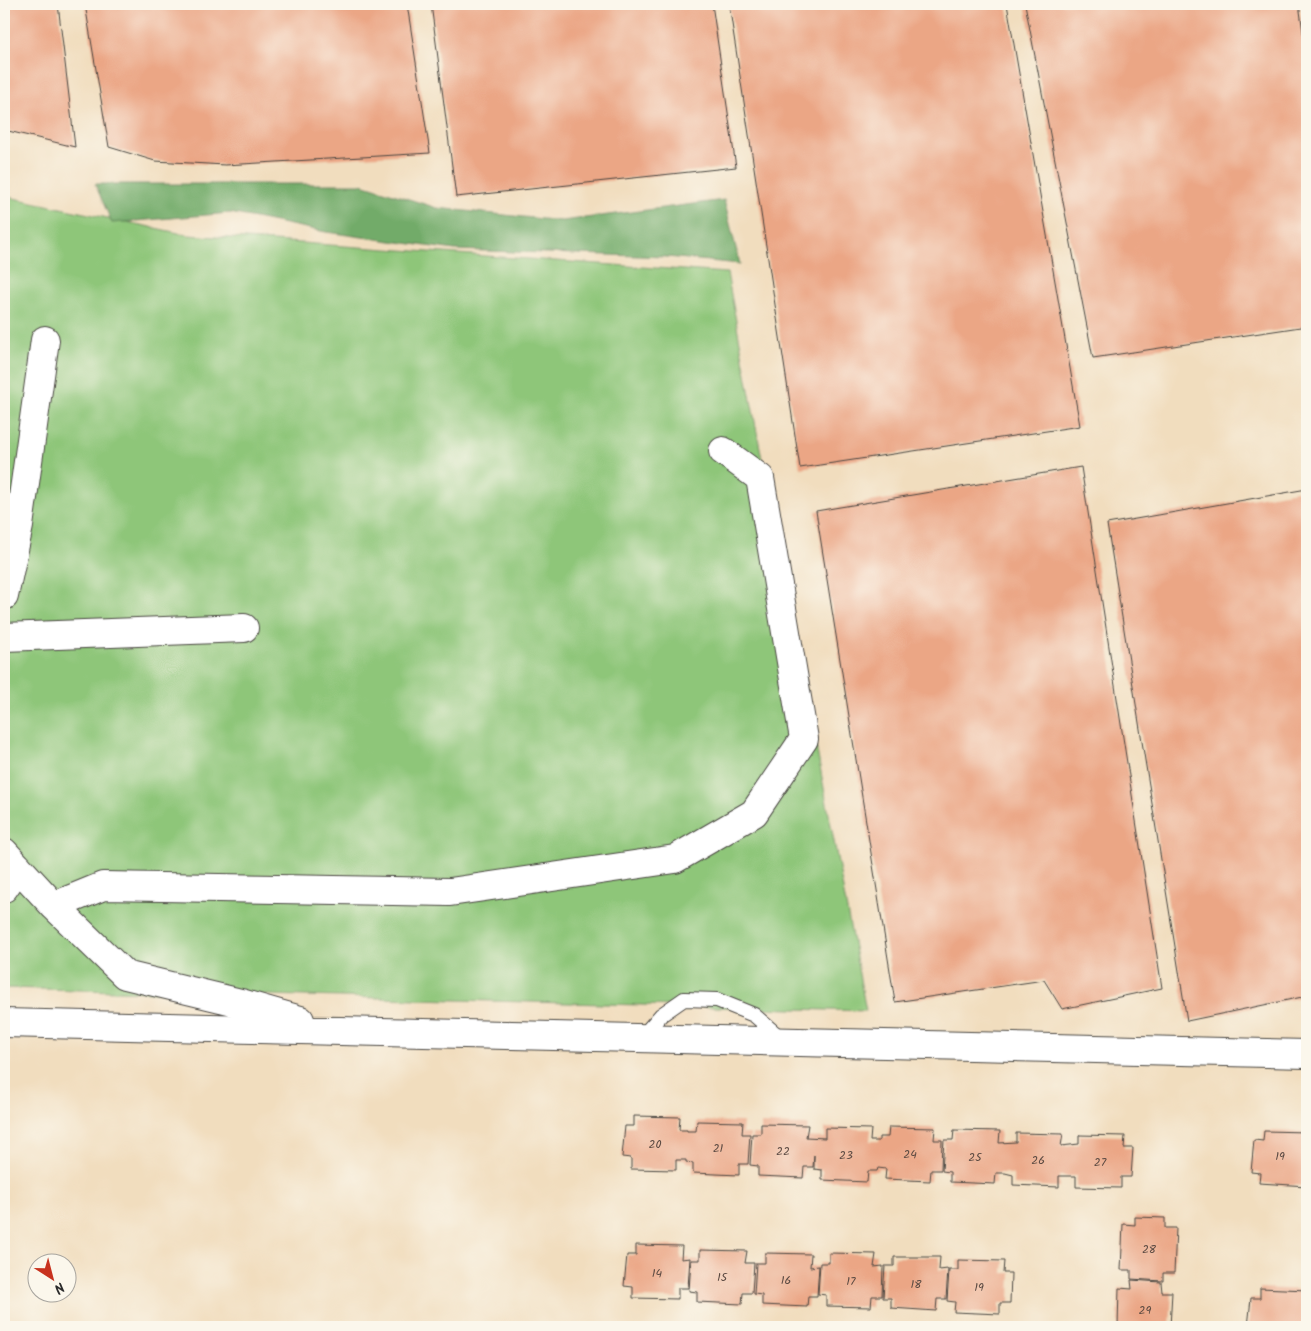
<svg xmlns="http://www.w3.org/2000/svg" width="1311" height="1331" viewBox="0 0 1311 1331" font-family="Kalam,sans-serif">
  <rect width="100%" height="100%" fill="#fbf7ec"/>
  <filter id="ink" filterUnits="userSpaceOnUse"><feTurbulence type="fractalNoise" baseFrequency=".02" numOctaves="2"/><feDisplacementMap in="SourceGraphic" scale="10" xChannelSelector="R" yChannelSelector="G"/><feConvolveMatrix kernelMatrix="1 2 1 2 8 2 1 2 1" color-interpolation-filters="sRGB"/></filter>
  <filter id="wash" filterUnits="userSpaceOnUse"><feTurbulence type="fractalNoise" baseFrequency=".0096" numOctaves="4" result="noise"/><feDisplacementMap in="SourceGraphic" scale="20" xChannelSelector="R" yChannelSelector="G"/><feGaussianBlur stdDeviation="1.12" result="paint"/><feColorMatrix in="noise" values="0 0 0 0 0 0 0 0 0 0 0 0 0 0 0 0 0 1.4 0 .05"/><feComposite in="paint" operator="in"/></filter>
  <g filter="url(#wash)">
    <rect width="100%" height="100%" fill="#f1ddbe"/>
    <!-- green -->
    <path fill="#8ec679" stroke="#5c7852" d="M4,196L188,235L727,273L866,1011L4,988Z"/>
    <!-- forest -->
    <path fill="#72ab69" stroke="#4e6b4a" d="M95,184H362L437,208L562,221L724,200L740,264L667,257L455,250L326,232L230,213L112,223Z"/>
    <g id="blocks">
      <!-- building -->
      <path fill="#eba685" d="M4,4H58L75,147L4,130Z
        M85,4H407L430,153L225,165L155,161L109,147Z
        M431,4H712L736,167L456,197Z
        M729,4H1007L1080,426L800,468Z
        M1025,4H1299L1307,60V326L1093,358Z
        M1081,467L1162,988L1062,1009L1044,980L895,1002L816,511Z
        M1307,489V996L1187,1021L1107,524Z
        M634,1116L680,1117L679,1130H687V1131H696L697,1121L743,1122L742,1134H750L748,1164H739V1175L693,1173V1163L686,1162V1160H676V1170L631,1169V1158L622,1157L625,1126H634Z
        M761,1124L808,1125L806,1137L825,1138V1128L871,1129L870,1141H879V1137H888L889,1127L935,1128L934,1140H942L941,1170H931L930,1181L885,1179L886,1169L878,1168L877,1171H868L867,1182L822,1180V1170L814,1169V1155L813,1167H804L803,1178L758,1176V1166L750,1165L752,1134H761Z
        M954,1130L1000,1131L999,1143L1016,1142V1133L1063,1134L1061,1146L1079,1144V1135L1125,1136L1124,1148H1133L1131,1177H1121V1188L1076,1187V1176H1059V1187L1013,1185V1175L1005,1173H996L995,1184L950,1182V1172L942,1171L944,1140H953Z
        M1264,1131L1307,1132V1186L1259,1183L1260,1173L1251,1172L1254,1140L1263,1141Z
        M1135,1217L1165,1218V1228H1176L1174,1273H1163V1281L1131,1279V1270H1121L1123,1224L1135,1225Z
        M636,1245L682,1246L681,1259L690,1258L688,1288H678V1299L633,1298V1287L624,1286L627,1255H636Z
        M700,1250L747,1251L745,1263H754L752,1293H743L742,1304L697,1302V1292L689,1291L691,1260H700Z
        M765,1253L811,1254L810,1267L819,1266L817,1296H808L807,1307L762,1305V1295L754,1294L756,1263H765Z
        M829,1253L876,1254L874,1267L883,1266L882,1296H872L871,1307L826,1306V1295L818,1294L820,1263H829Z
        M894,1257H940L939,1270L948,1269L946,1299H937L936,1311L891,1308V1298H883L885,1266H894Z
        M958,1260L1004,1261L1003,1273H1011L1010,1303H1000V1314L954,1312L955,1302L947,1301L949,1270H958Z
        M1131,1280L1161,1282L1162,1292H1172L1170,1327H1118L1119,1288L1132,1289Z
        M1260,1288L1307,1290V1327H1248L1251,1298H1260Z"/>
    </g>
  </g>
  <g filter="url(#ink)">
    <use href="#blocks" fill-opacity="0" stroke="#494641" stroke-width="1"/>
    <g fill="none" stroke-linecap="round" stroke-linejoin="round">
      <!-- lane casing -->
      <g stroke="#494641" stroke-width="16">
        <path id="lane" d="M641,1038L661,1015L684,999L717,1000L754,1015L783,1040"/>
      </g>
      <!-- street casing -->
      <g stroke="#494641" stroke-width="30">
        <path id="street" d="M4,596L19,526L45,340
          M4,637L244,628
          M4,852L54,906L125,975L241,1003L300,1020
          M4,888L18,867
          M54,906L103,886L450,892L675,859L754,813L804,739L760,478L723,451
          M4,1023L1307,1054"/>
      </g>
      <!-- lane -->
      <use href="#lane" stroke="#fff" stroke-width="14"/>
      <!-- street -->
      <use href="#street" stroke="#fff" stroke-width="28"/>
    </g>
  </g>
  <g text-anchor="middle" stroke-width="4" stroke-linejoin="round" paint-order="stroke">
    <!-- number labels -->
    <g font-size="12" fill="#5b4a42">
      <text x="655" y="1148">20</text>
      <text x="718" y="1152">21</text>
      <text x="783" y="1155">22</text>
      <text x="910" y="1158">24</text>
      <text x="846" y="1159">23</text>
      <text x="1280" y="1160">19</text>
      <text x="975" y="1161">25</text>
      <text x="1038" y="1164">26</text>
      <text x="1100" y="1166">27</text>
      <text x="1149" y="1253">28</text>
      <text x="657" y="1277">14</text>
      <text x="722" y="1281">15</text>
      <text x="786" y="1284">16</text>
      <text x="851" y="1285">17</text>
      <text x="916" y="1288">18</text>
      <text x="979" y="1291">19</text>
      <text x="1145" y="1314">29</text>
    </g>
  </g>
  <!-- margin -->
  <rect width="1311" height="1331" fill="none" stroke="#fbf7ec" stroke-width="20"/>
  <!-- north arrow -->
  <g transform="translate(52 1278) rotate(144)"><circle r="24" fill="#fbf7ec" stroke="#a8a59f"/>
  <path d="M0-4L9 19L0 12L-9 19Z" fill="#c8321e"/>
  <text y="-8" font-size="14" font-weight="bold" text-anchor="middle" fill="#2b2b2b">N</text>
  </g>
</svg>
